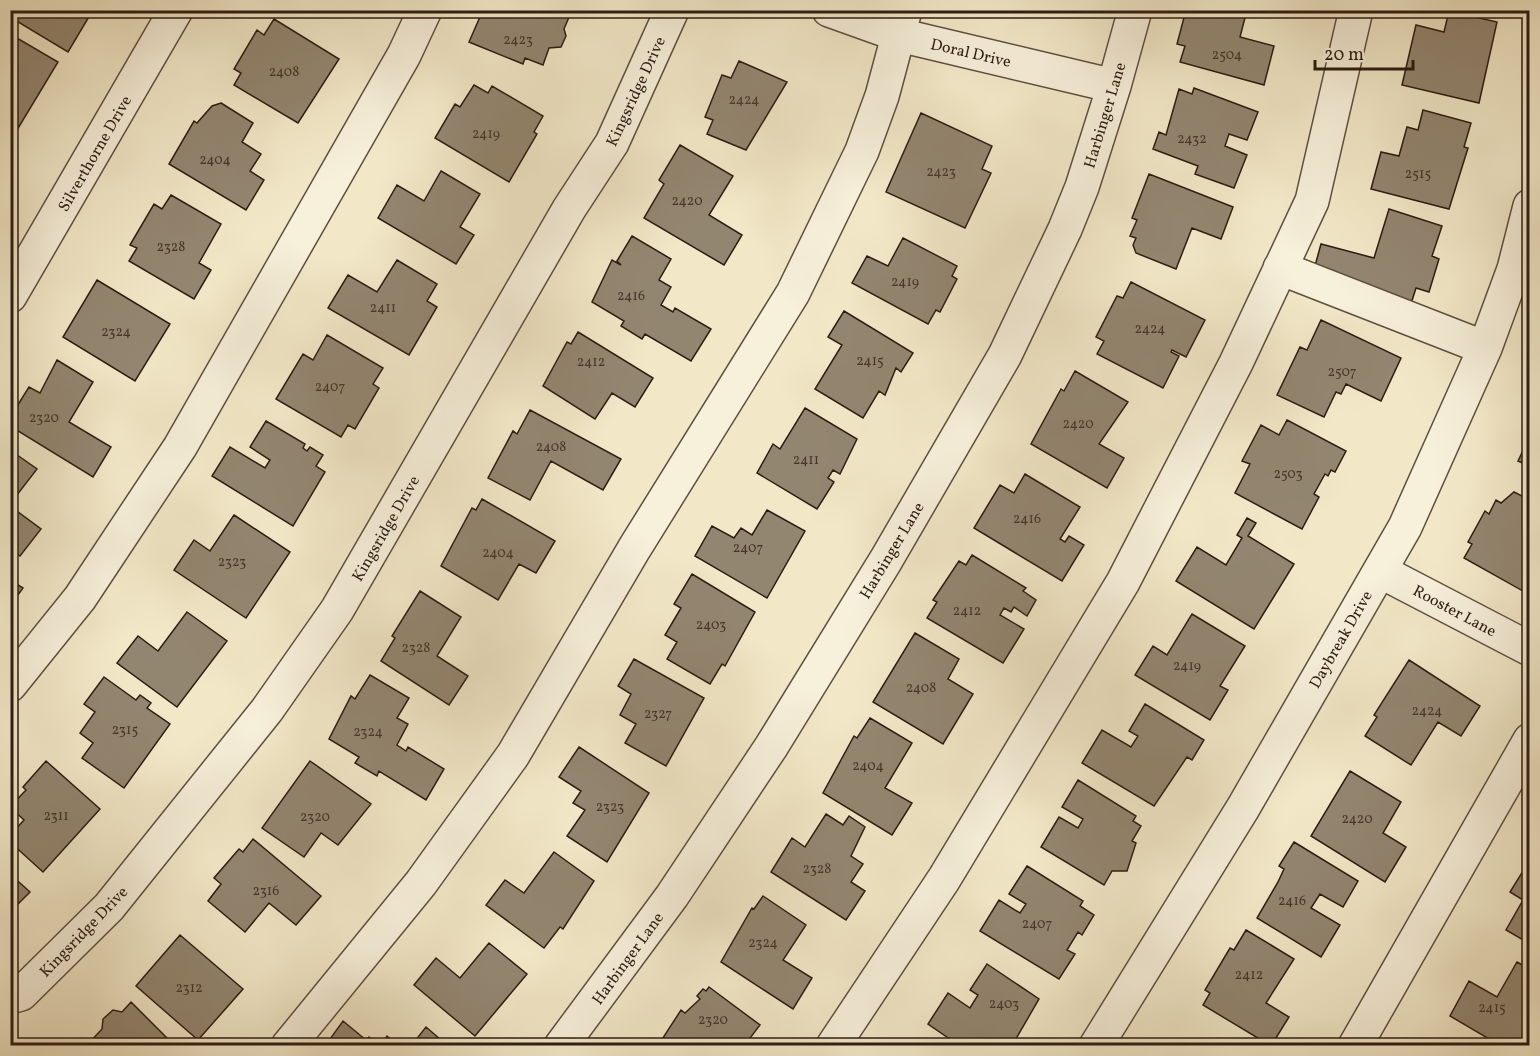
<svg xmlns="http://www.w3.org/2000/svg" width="1540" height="1056" viewBox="0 0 1540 1056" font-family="Vollkorn,serif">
  <rect width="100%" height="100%" fill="#f2e8c8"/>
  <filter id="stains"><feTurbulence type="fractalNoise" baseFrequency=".00333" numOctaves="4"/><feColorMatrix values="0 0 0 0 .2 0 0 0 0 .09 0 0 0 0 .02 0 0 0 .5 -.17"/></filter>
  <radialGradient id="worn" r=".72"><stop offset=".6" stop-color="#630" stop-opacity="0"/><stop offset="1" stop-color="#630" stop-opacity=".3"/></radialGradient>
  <!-- building -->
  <path fill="#938671" stroke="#2d1c13" stroke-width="1.5" d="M10,10H93L68,52L10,17Z
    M483,10H572L564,29L566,36L561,47L549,48L543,65L525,58L523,64L469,42Z
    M1186,10H1247L1240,37L1274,46L1264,85L1180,62L1185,46L1177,44Z
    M1449,11L1497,22L1479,103L1402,85L1416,25L1444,32Z
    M274,19L339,59L298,123L234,85L241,73L234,69L257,30L264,35Z
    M10,34L58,62L14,135L10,133Z
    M739,61L787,82L746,150L707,134L713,120L705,117L722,75L731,78Z
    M474,85L488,93L492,86L543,116L534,132L537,134L509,182L435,138L455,104L460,107Z
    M1194,88L1258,112L1247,140L1229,134L1225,146L1247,155L1234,188L1195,174L1198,166L1153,149L1159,132L1166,135L1179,89L1192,94Z
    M221,103L253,123L242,142L261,154L250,171L264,180L246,210L169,164L194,121L197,123L212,106Z
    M1423,110L1471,123L1464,147L1468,148L1449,209L1371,189L1381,152L1399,156L1407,127L1418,130Z
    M921,113L992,146L982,169L991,173L965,228L886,192Z
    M680,145L733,176L709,215L742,235L724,265L644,218L664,184L659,180Z
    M441,171L480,194L460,227L474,235L456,264L378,218L397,185L424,201Z
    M1149,174L1233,207L1221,239L1192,228L1176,269L1136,253L1133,245L1136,238L1130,236L1137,220L1132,218Z
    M171,195L221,224L199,263L211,270L194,299L129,261L137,248L130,245L154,204L162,209Z
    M1389,209L1442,226L1432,256L1439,259L1429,292L1416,288L1410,307L1313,273L1321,244L1374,258Z
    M632,236L671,259L659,280L671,287L661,305L673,312L675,308L711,329L691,361L645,334L642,339L621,326L624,321L592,302L612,260L621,265L617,261Z
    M903,238L957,266L952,276L957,279L940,312L936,310L928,324L852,283L867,256L888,266Z
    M397,260L437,284L427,301L437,307L409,355L328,308L348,275L377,292Z
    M97,280L170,324L135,381L63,337Z
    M1131,282L1205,320L1186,357L1172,350L1171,352L1179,356L1163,388L1097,354L1104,341L1096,337L1117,296L1123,298Z
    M844,311L913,353L901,372L896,368L885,395L879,391L863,418L815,389L842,345L828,337Z
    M1321,320L1401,358L1381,401L1346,384L1341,394L1336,392L1324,417L1277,395L1300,347L1307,350Z
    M578,332L653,378L635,407L612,393L595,419L543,386L567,342L571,344Z
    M327,335L383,368L373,384L379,388L355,429L348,425L341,437L276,399L303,354L313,360Z
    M57,360L93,382L69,422L111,447L93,477L10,426L18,413L14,411L29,387L40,393Z
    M1075,371L1128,402L1099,444L1124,458L1107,488L1031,444L1061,389L1064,391Z
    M805,408L857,439L840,474L833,470L828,478L834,482L817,509L757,473L773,444L780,449Z
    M530,410L621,459L603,490L551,461L530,500L488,478L513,431L517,434Z
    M1287,420L1346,451L1335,472L1331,470L1328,476L1325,474L1314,494L1319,497L1302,529L1235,493L1250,464L1242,461L1261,425L1279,435Z
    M266,421L305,444L303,448L307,451L310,447L323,455L316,466L325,472L293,526L212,476L230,447L265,468L270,460L250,447Z
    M1530,436V466L1518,461Z
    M10,450L37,469L10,504Z
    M1025,474L1080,507L1060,539L1065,542L1069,536L1084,545L1062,581L974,528L1000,485L1014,493Z
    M1514,492L1530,500V595L1464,558L1472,544L1468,542L1485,511L1489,514L1496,500L1501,503Z
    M482,499L555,541L536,573L519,564L498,600L441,566L472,508L476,510Z
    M10,506L41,529L20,556L10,549Z
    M767,510L805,531L767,598L695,556L712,526L734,538L741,528L752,535Z
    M234,515L290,552L246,618L174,570L194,540L210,551Z
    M1247,518L1256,523L1248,536L1294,564L1254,629L1176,581L1197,547L1226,565L1242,538L1237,535Z
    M972,555L1026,588L1023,591L1036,600L1027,616L1014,607L1011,612L1004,608L1000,615L1024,629L1003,663L927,618L937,602L933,600L959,561L966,565Z
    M692,574L755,612L725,666L722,664L710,684L667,659L677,642L665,635L681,608L674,604Z
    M10,580L23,588L10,606Z
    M420,591L461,617L437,656L468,676L449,705L381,661L395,638L392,636Z
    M187,612L227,641L177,707L117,663L138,636L158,651Z
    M1192,614L1245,646L1220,686L1228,690L1210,720L1135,675L1153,646L1167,655Z
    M915,633L959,659L948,679L973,694L943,744L873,702Z
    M634,659L704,698L666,766L625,743L636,724L620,715L631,694L618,686Z
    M1409,660L1480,706L1461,736L1438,722L1411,765L1365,736L1377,717L1374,715Z
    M370,675L409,698L397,718L408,724L397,745L406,751L408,747L444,769L426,800L379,771L377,776L355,763L359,757L329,739L351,696L355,699Z
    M104,677L136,700L140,695L151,703L147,708L170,724L124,788L82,758L93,743L80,733L95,712L84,704Z
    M1145,704L1204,740L1192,760L1187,757L1154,806L1082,763L1102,730L1131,747L1138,736L1129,731Z
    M870,718L912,743L885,788L912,803L892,835L823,793L854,736L857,738Z
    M579,747L649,793L607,862L567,836L585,810L573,803L581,791L559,777Z
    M46,761L100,809L43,872L10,842V835L24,820L10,807L26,790L23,787Z
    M310,761L371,804L338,845L321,833L304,857L262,828Z
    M1350,771L1401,802L1383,833L1406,847L1385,882L1311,836Z
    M1078,780L1136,816L1133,821L1141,826L1132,841L1136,843L1127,871H1112L1104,885L1041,847L1059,817L1078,828L1083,819L1062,807Z
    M826,814L843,825L849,816L865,827L851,856L863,864L851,882L865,891L846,920L771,872L792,838L805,847Z
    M253,839L321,896L296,925L269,903L245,932L208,901L221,884L214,878L239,849L243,852Z
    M1294,842L1358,881L1343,907L1320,894L1311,908L1340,925L1321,957L1257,918L1278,882L1284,869L1279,866Z
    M554,852L594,881L563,929L560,927L544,948L486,905L505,880L524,893Z
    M1027,866L1083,901L1080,906L1094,915L1082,935L1078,932L1067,950L1075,954L1059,979L980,931L999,900L1020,913L1026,904L1009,894Z
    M1523,871L1530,875V944L1506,930L1523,900L1510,892Z
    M10,874L30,892L10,912Z
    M763,896L806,925L783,960L812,978L793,1009L721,962L752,908L754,909Z
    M1246,930L1294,959L1266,1003L1289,1017L1271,1046L1203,1005L1210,993L1205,990L1230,948L1234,950Z
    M180,935L243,989L198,1040L136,986Z
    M489,943L527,974L475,1036L414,985L436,958L460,978Z
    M1517,962L1530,969V1046H1501L1450,1016L1469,981L1497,997Z
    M987,964L1039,999L1013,1044L1015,1046H960L928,1024L948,993L970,1008L978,995L970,990Z
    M709,987L760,1025L744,1046L659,1044L681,1010L685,1013L700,999L697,996L703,989L706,991Z
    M131,1002L175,1046H86L102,1029L103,1019L113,1010L122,1012Z
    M343,1021L366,1040L369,1037L379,1046H325Z
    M426,1027L448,1046H411Z
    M387,1036L399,1046H380Z"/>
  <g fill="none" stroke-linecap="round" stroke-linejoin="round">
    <!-- minor casing -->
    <g stroke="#5e4f40" stroke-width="36">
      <path id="minor" d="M829,10L899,35L1114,86
        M1280,268L1485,348
        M10,296L176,10
        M1380,571L1530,649
        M10,685L80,598L180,447L404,55L425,10
        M10,997L21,994L109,907L267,710L337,610L569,209L612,143L672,10
        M288,1046L421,883L513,755L634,549L793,293L862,151L882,96L905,10
        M561,1046L672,896L771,747L886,560L1005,355L1065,229L1082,187L1114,86L1135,10
        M833,1046L944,879L1123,582L1236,363L1312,201L1356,10
        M1096,1046L1243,808L1405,527L1485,348L1514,269L1530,206
        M1355,1046L1530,740"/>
    </g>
    <!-- minor -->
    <use href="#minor" stroke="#f7f0db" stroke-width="33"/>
  </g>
  <g text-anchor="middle" stroke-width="4.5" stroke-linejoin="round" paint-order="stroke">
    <!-- number labels -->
    <g font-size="14" fill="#46362a">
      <text x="518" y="44">2423</text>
      <text x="1227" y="59">2504</text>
      <text x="284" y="76">2408</text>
      <text x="744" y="104">2424</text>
      <text x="486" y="138">2419</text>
      <text x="1192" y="143">2432</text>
      <text x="215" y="164">2404</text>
      <text x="941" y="176">2423</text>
      <text x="1418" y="178">2515</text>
      <text x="687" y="205">2420</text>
      <text x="171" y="251">2328</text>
      <text x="905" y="286">2419</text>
      <text x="631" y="300">2416</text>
      <text x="383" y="312">2411</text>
      <text x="1150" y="333">2424</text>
      <text x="116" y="336">2324</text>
      <text x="870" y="365">2415</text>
      <text x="591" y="366">2412</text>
      <text x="1342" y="376">2507</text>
      <text x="330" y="391">2407</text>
      <text x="44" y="422">2320</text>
      <text x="1078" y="428">2420</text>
      <text x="551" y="451">2408</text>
      <text x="806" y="464">2411</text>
      <text x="1288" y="478">2503</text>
      <text x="1027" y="523">2416</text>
      <text x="748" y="552">2407</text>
      <text x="498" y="557">2404</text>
      <text x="232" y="566">2323</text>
      <text x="967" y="615">2412</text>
      <text x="711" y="629">2403</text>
      <text x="416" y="652">2328</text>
      <text x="1187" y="670">2419</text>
      <text x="921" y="692">2408</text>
      <text x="1427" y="715">2424</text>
      <text x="658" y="718">2327</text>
      <text x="125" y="734">2315</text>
      <text x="368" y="736">2324</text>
      <text x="868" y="770">2404</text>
      <text x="610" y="811">2323</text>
      <text x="56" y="820">2311</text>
      <text x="315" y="821">2320</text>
      <text x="1357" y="823">2420</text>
      <text x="817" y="873">2328</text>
      <text x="266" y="895">2316</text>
      <text x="1292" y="905">2416</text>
      <text x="1037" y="928">2407</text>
      <text x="763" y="947">2324</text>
      <text x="1249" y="979">2412</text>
      <text x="189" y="992">2312</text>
      <text x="1004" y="1008">2403</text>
      <text x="1492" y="1012">2415</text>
      <text x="713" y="1024">2320</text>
    </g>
    <!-- street labels -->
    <g font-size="16" fill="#2d1c13" stroke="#f7f0db">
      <text transform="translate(971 52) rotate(13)" y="6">Doral Drive</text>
      <text transform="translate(635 91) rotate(-65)" y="6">Kingsridge Drive</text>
      <text transform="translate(1104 115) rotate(-73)" y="6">Harbinger Lane</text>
      <text transform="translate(94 153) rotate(-60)" y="6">Silverthorne Drive</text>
      <text transform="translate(385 528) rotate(-60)" y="6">Kingsridge Drive</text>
      <text transform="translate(891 550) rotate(-59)" y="6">Harbinger Lane</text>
      <text transform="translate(1455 610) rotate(28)" y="6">Rooster Lane</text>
      <text transform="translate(1340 639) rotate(-60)" y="6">Daybreak Drive</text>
      <text transform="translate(83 931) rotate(-46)" y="6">Kingsridge Drive</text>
      <text transform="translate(627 958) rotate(-54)" y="6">Harbinger Lane</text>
    </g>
  </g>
  <!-- margin -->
  <rect width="1540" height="1056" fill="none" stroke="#f2e8c8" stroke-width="36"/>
  <rect x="12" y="12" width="1516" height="1032" fill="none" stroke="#2d1c13" stroke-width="3"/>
  <rect x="18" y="18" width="1504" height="1020" fill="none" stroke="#2d1c13" stroke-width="1.5"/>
  <!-- scale -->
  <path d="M1315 60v9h98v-9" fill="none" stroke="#2d1c13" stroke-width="3"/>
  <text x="1324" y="60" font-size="18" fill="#2d1c13" stroke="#f7f0db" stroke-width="4.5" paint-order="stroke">20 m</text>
  <rect width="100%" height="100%" filter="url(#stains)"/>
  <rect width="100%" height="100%" fill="url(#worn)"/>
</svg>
